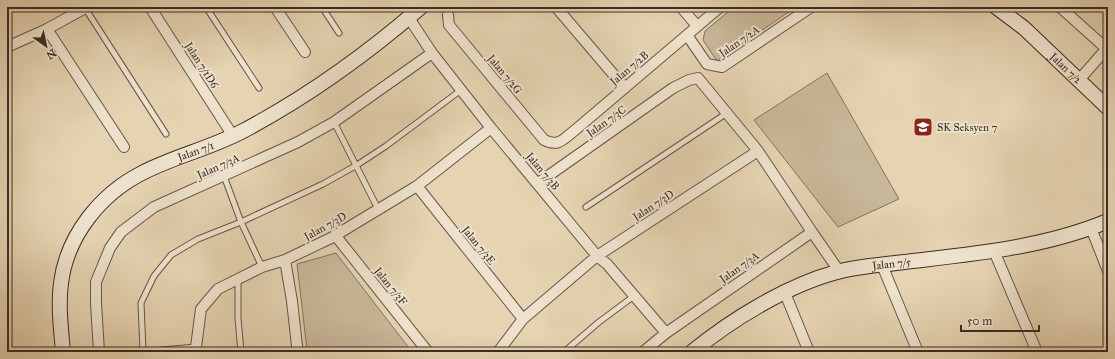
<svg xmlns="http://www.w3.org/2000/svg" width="1115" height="359" viewBox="0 0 1115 359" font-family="'IM FELL Great Primer',serif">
  <rect width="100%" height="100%" fill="#e5d3b1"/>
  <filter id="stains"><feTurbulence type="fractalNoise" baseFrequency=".005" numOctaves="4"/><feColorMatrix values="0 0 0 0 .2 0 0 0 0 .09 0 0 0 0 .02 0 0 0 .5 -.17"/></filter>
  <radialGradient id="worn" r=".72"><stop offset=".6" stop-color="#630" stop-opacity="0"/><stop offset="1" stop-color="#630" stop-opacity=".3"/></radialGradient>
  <!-- green -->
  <path fill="#c8b799" stroke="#827260" d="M734,7H796L717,61L703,40L705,31Z
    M827,73L899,199L838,227L754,120Z
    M336,253L412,352H309L307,350L297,264Z"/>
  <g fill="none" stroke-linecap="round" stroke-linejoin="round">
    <!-- lane casing -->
    <g stroke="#665649" stroke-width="7">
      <path id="lane" d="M206,7L259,88
        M322,7L339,33
        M85,8L166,134
        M334,122L378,209
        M224,176L241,222L262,267
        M586,207L727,113
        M238,279V318L241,352
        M138,352L196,347
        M143,352L141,303L154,276L171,255L198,239L241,222L323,184L357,165L386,146L461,90
        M564,352L599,322L634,296"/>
    </g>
    <!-- street casing -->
    <g stroke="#665649" stroke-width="12">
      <path id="street" d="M150,7L233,136
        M275,7L305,52
        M556,7L625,88
        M681,7L697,26
        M1060,7L1108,50
        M448,15L449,25L544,140C559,147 562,140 574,131L720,7
        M409,18L432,53L491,128L597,256L607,264L666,333
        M47,29L124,147
        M687,35L707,64L722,67L811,7
        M7,47L47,29L87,7
        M1079,80L1108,47
        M538,183L673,88L689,80L698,78L758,151L812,232
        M417,186L523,319
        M1091,228L1108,271
        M335,235L428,352
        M994,251L1037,352
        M285,260L292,301L297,346L299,352
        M882,265L918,352
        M785,293L809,352
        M99,352L96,303V282L110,248L121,232L154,207L298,142L334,122L432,53
        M197,352L196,347L201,309L218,289L262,267L285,260L331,238L417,186L491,128
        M498,352L523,319L597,256L758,151
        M643,352L666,333L812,232L839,271"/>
    </g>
    <!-- secondary casing -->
    <g stroke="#3b2c26" stroke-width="16">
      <g id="secondary">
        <path id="s1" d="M996,7L1024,28L1108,108"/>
        <path id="s2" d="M63,352C61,329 58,305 61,283C67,235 101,194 142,173C175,156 211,148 243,131C307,97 367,54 421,7"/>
        <path id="s3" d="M692,352C732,319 788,285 837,272C859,266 882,265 904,262C972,254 1043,248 1108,221"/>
      </g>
    </g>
    <!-- lane -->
    <use href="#lane" stroke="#eee2cc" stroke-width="5"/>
    <!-- street -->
    <use href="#street" stroke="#eee2cc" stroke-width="10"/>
    <!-- secondary -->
    <use href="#secondary" stroke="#eee2cc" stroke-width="14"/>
  </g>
  <!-- icons -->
  <defs>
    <g id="school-square" transform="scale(1)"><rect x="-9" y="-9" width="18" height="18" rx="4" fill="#8f2418" stroke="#eee2cc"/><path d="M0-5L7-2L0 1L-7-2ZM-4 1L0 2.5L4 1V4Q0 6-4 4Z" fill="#fff"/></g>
  </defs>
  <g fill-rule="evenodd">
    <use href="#school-square" x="923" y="127"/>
  </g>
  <g text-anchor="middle" stroke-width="4" stroke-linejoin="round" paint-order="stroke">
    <!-- street labels -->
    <g font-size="11" fill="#3b2c26" stroke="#eee2cc">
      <text transform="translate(739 41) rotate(-34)" y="4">Jalan 7/2A</text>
      <text transform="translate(202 65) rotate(57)" y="4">Jalan 7/1D6</text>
      <text transform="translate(629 68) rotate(-40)" y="4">Jalan 7/2B</text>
      <text dy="4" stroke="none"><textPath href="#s1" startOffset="93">Jalan 7/2</textPath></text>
      <text transform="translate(505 74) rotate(50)" y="4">Jalan 7/2G</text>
      <text transform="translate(606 121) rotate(-35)" y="4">Jalan 7/3C</text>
      <text dy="4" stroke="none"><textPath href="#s2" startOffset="269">Jalan 7/1</textPath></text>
      <text transform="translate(218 166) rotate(-24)" y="4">Jalan 7/3A</text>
      <text transform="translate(543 171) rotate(50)" y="4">Jalan 7/3B</text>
      <text transform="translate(653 205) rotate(-33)" y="4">Jalan 7/3D</text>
      <text transform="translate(325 226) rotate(-29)" y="4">Jalan 7/3D</text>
      <text transform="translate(479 245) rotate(51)" y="4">Jalan 7/3E</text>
      <text dy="4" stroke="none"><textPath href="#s3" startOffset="222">Jalan 7/5</textPath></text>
      <text transform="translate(739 267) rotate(-35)" y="4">Jalan 7/3A</text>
      <text transform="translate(391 286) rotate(51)" y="4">Jalan 7/3F</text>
    </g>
    <!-- poi labels -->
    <g font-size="11" fill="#3b2c26" stroke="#eee2cc" text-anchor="start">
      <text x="937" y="131">SK Seksyen 7</text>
    </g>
  </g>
  <!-- margin -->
  <rect width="1115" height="359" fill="none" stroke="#e5d3b1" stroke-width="24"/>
  <rect x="8" y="8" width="1099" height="343" fill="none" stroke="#3b2c26" stroke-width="2"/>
  <rect x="12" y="12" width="1091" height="335" fill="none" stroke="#3b2c26"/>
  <!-- north arrow -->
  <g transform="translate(46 46) rotate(147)" stroke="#eee2cc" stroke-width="3" paint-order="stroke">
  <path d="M0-3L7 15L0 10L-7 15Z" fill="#3b2c26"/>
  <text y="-6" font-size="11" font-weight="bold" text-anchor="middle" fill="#3b2c26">N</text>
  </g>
  <!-- scale -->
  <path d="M961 325v6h78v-6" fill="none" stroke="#3b2c26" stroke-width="2"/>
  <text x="967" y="325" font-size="12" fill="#3b2c26" stroke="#eee2cc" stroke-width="3" paint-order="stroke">50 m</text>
  <rect width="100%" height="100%" filter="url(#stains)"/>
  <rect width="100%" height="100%" fill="url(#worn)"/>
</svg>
